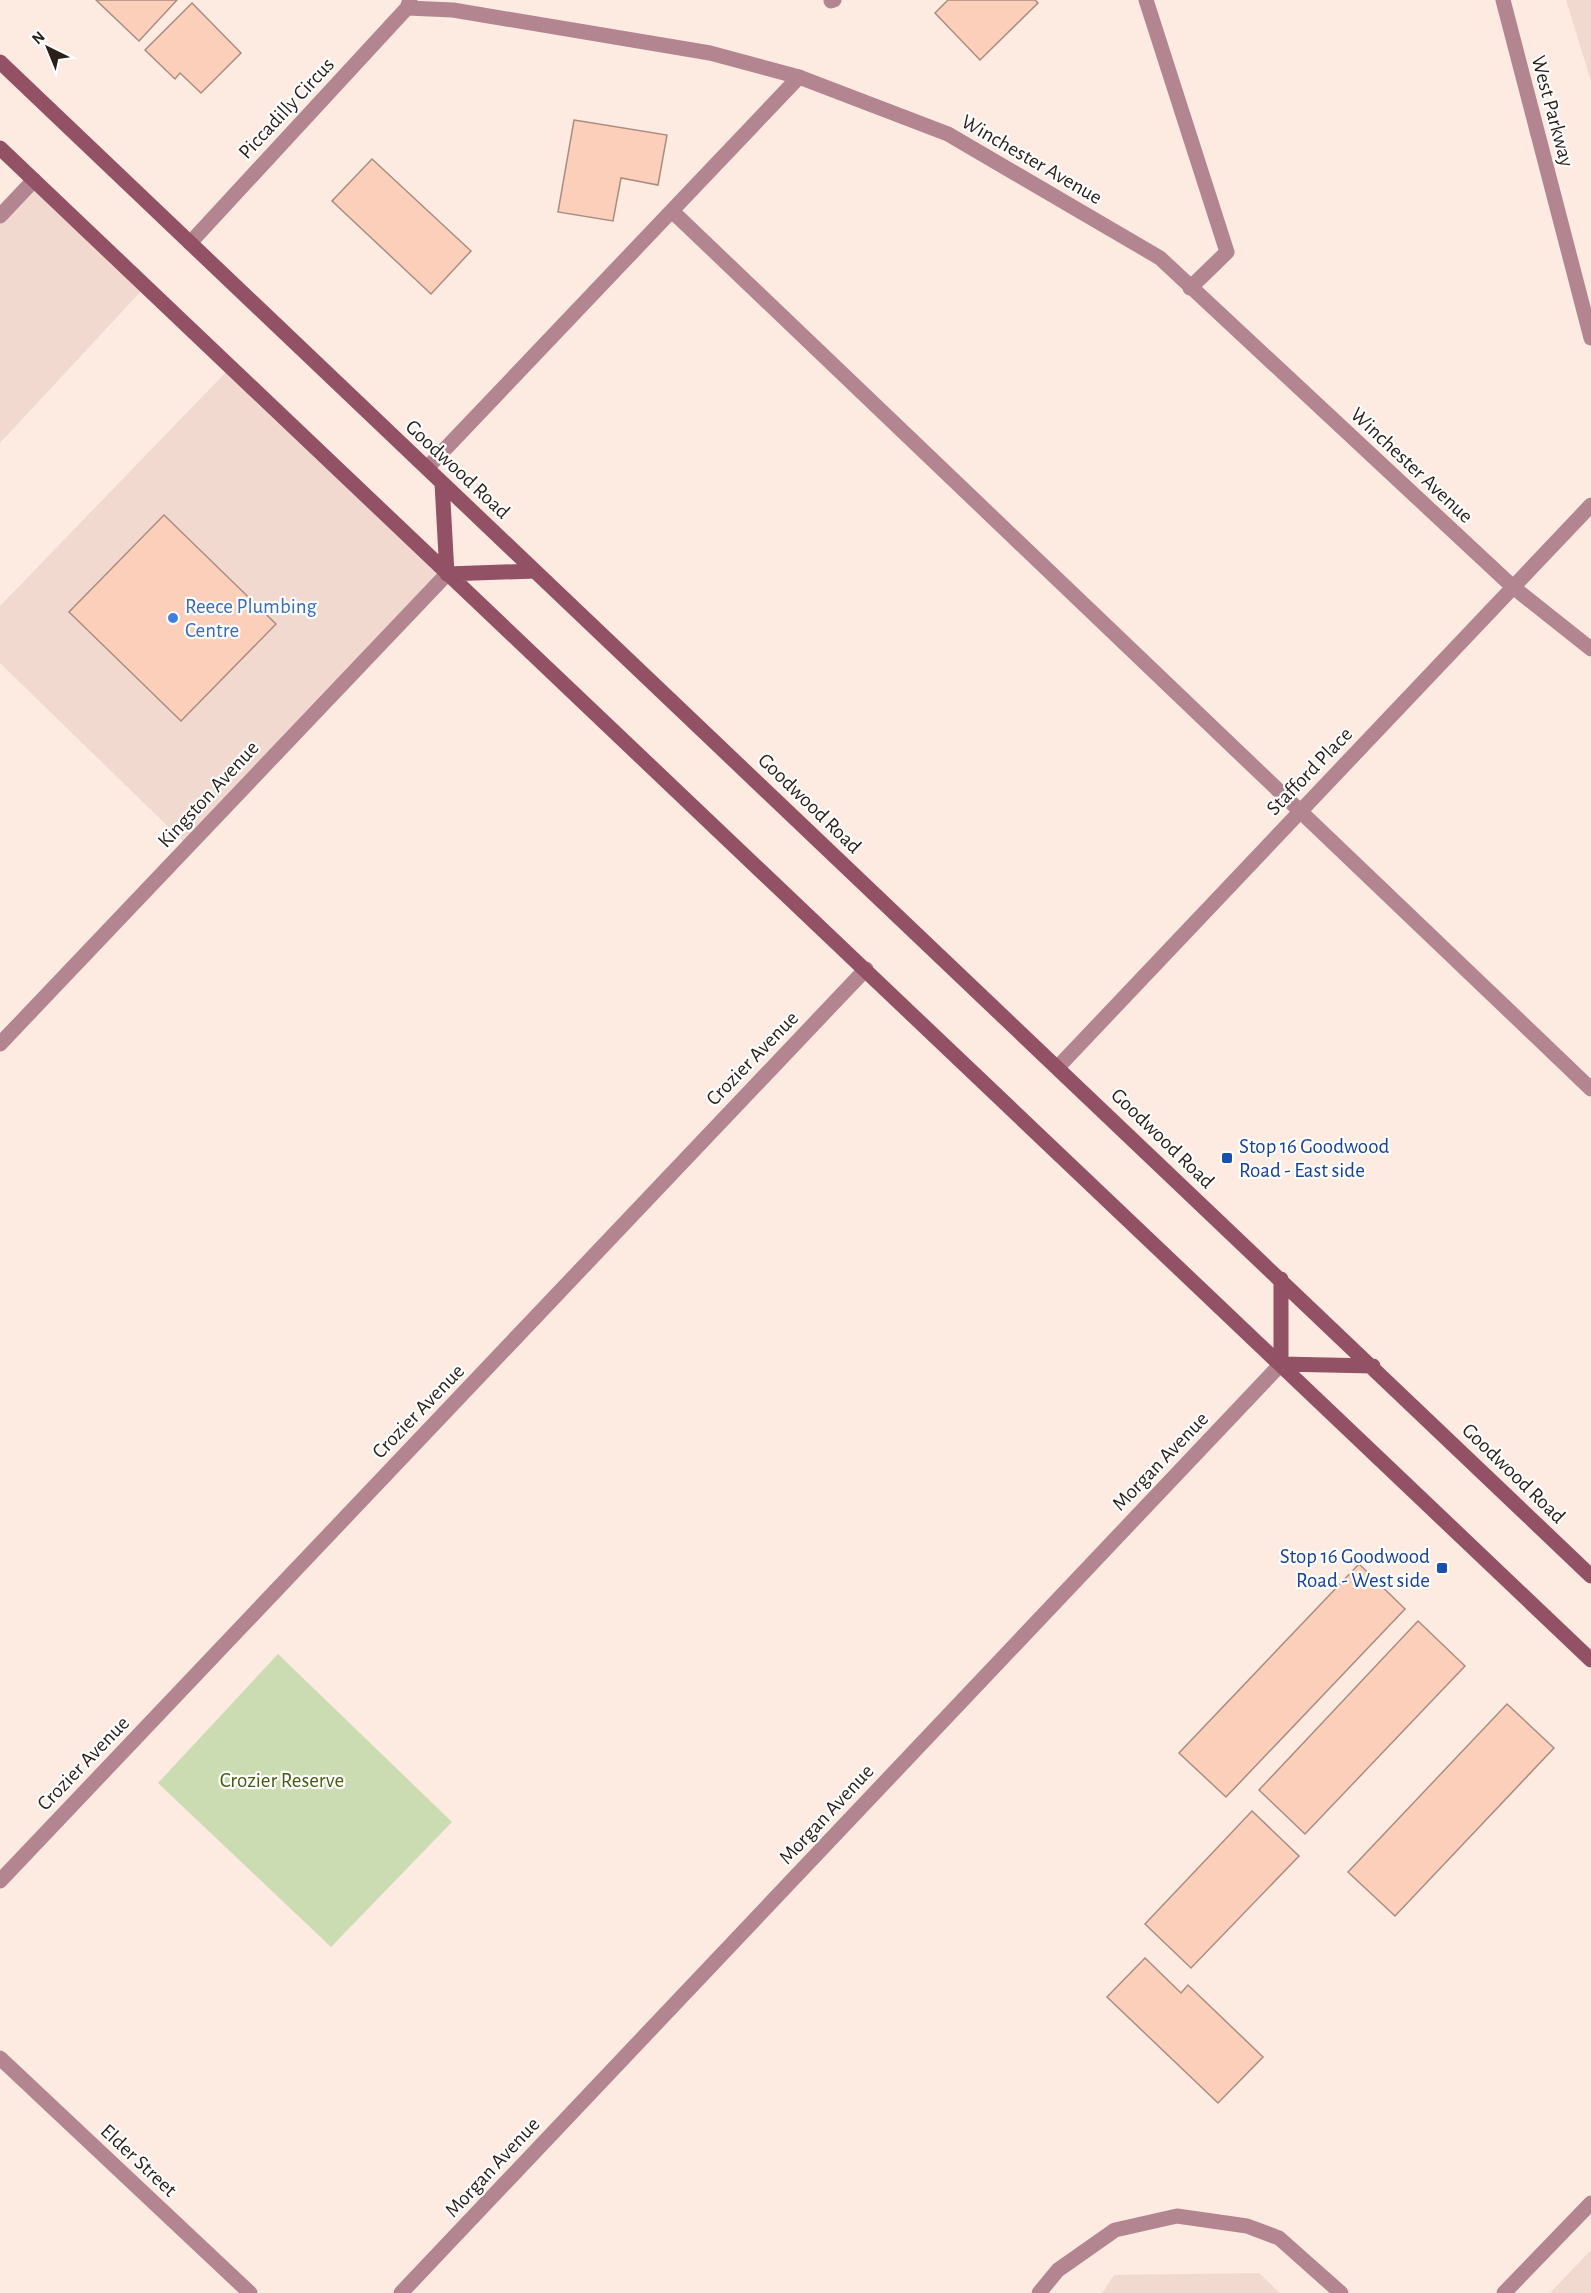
<svg xmlns="http://www.w3.org/2000/svg" width="1591" height="2293" viewBox="0 0 1591 2293" font-family="'Alegreya Sans',sans-serif">
  <rect width="100%" height="100%" fill="#fdeae1"/>
  <!-- built -->
  <path fill="#f1d9cf" d="M1566,0H1591V81Z
    M34,180L145,287L0,443V216Z
    M231,367L447,574L188,846L0,663V606Z
    M1591,2250V2293H1550Z
    M1259,2273L1280,2293H1102L1114,2275Z"/>
  <!-- green -->
  <path fill="#cbdcb2" d="M278,1654L452,1822L331,1947L158,1783Z"/>
  <!-- building -->
  <path fill="#fccfbb" stroke="#aa8d80" stroke-width="1.5" d="M96,0H177L139,41Z
    M948,0H1035L1038,3L980,60L935,13Z
    M192,3L241,53L201,93L180,73L175,79L145,50Z
    M574,120L667,135L658,185L621,178L613,221L558,212Z
    M372,159L471,251L431,294L332,201Z
    M164,515L276,624L181,721L69,612Z
    M1359,1564L1405,1609L1226,1797L1179,1753Z
    M1418,1621L1465,1666L1305,1834L1259,1790Z
    M1507,1704L1554,1748L1395,1916L1348,1872Z
    M1252,1811L1299,1856L1191,1968L1145,1924Z
    M1145,1958L1181,1993L1188,1985L1263,2057L1218,2103L1107,1997Z"/>
  <g fill="none" stroke-linecap="round" stroke-linejoin="round">
    <!-- service -->
    <path stroke="#b38591" stroke-width="15" d="M1146,0L1227,252L1190,288
      M831,1L834,0
      M672,211L1591,1089
      M427,468L799,77"/>
    <!-- minor -->
    <path stroke="#b38591" stroke-width="15" d="M1503,0L1591,338
      M407,8L453,10L710,53L799,77L948,134L1160,258L1513,587L1591,649
      M0,216L34,180
      M190,243L407,8L410,0
      M0,1044L447,574
      M1058,1067L1591,505
      M0,1881L866,969
      M0,2058L250,2293
      M401,2293L1281,1364
      M1039,2293L1058,2270L1115,2230L1177,2216L1247,2226L1279,2238L1341,2293
      M1504,2293L1591,2203"/>
    <!-- secondary -->
    <path stroke="#935165" stroke-width="15" d="M0,62L1591,1576
      M0,148L1591,1660
      M442,483L447,574
      M447,574L535,571
      M1281,1279V1364
      M1281,1364L1373,1366"/>
  </g>
  <!-- markers -->
  <circle fill="#3f7fe0" stroke="#fff" stroke-width="2" cx="173" cy="618" r="6"/>
  <g fill="#1a4fb4" stroke="#fff" stroke-width="2">
    <rect x="1221" y="1152" width="12" height="12" rx="3"/>
    <rect x="1436" y="1562" width="12" height="12" rx="3"/>
  </g>
  <g text-anchor="middle" stroke-width="4.5" stroke-linejoin="round" paint-order="stroke">
    <!-- street labels -->
    <g font-size="21" fill="#2a1f1a" stroke="#fff">
      <text transform="translate(286 108) rotate(-47)" y="7">Piccadilly Circus</text>
      <text transform="translate(1553 111) rotate(75)" y="7">West Parkway</text>
      <text transform="translate(1032 159) rotate(30)" y="7">Winchester Avenue</text>
      <text transform="translate(1412 465) rotate(43)" y="7">Winchester Avenue</text>
      <text transform="translate(458 469) rotate(43)" y="7">Goodwood Road</text>
      <text transform="translate(1309 771) rotate(-46)" y="7">Stafford Place</text>
      <text transform="translate(208 794) rotate(-47)" y="7">Kingston Avenue</text>
      <text transform="translate(810 803) rotate(44)" y="7">Goodwood Road</text>
      <text transform="translate(752 1058) rotate(-46)" y="7">Crozier Avenue</text>
      <text transform="translate(1163 1138) rotate(44)" y="7">Goodwood Road</text>
      <text transform="translate(418 1411) rotate(-46)" y="7">Crozier Avenue</text>
      <text transform="translate(1160 1461) rotate(-46)" y="7">Morgan Avenue</text>
      <text transform="translate(1514 1473) rotate(44)" y="7">Goodwood Road</text>
      <text transform="translate(83 1763) rotate(-46)" y="7">Crozier Avenue</text>
      <text transform="translate(826 1814) rotate(-47)" y="7">Morgan Avenue</text>
      <text transform="translate(139 2160) rotate(43)" y="7">Elder Street</text>
      <text transform="translate(492 2167) rotate(-47)" y="7">Morgan Avenue</text>
    </g>
    <!-- shop labels -->
    <g font-size="21" fill="#366cbe" stroke="#fff" text-anchor="start">
      <text x="185" y="613">Reece Plumbing<tspan x="185" dy="24">Centre</tspan></text>
    </g>
    <!-- transit labels -->
    <g font-size="21" fill="#164399" stroke="#fff" text-anchor="start">
      <text x="1239" y="1153">Stop 16 Goodwood<tspan x="1239" dy="24">Road - East side</tspan></text>
      <text x="1430" y="1563" text-anchor="end">Stop 16 Goodwood<tspan x="1430" dy="24">Road - West side</tspan></text>
    </g>
    <!-- park labels -->
    <g font-size="21" fill="#475d11" stroke="#fff">
      <text x="282" y="1787">Crozier Reserve</text>
    </g>
  </g>
  <!-- north arrow -->
  <g transform="translate(48 48) rotate(317)" stroke="#ffffff" stroke-width="4.5" paint-order="stroke">
  <path d="M0-4.5L10 22L0 15L-10 22Z" fill="#2a1f1a"/>
  <text y="-9" font-size="16" font-weight="bold" text-anchor="middle" fill="#2a1f1a">N</text>
  </g>
</svg>
